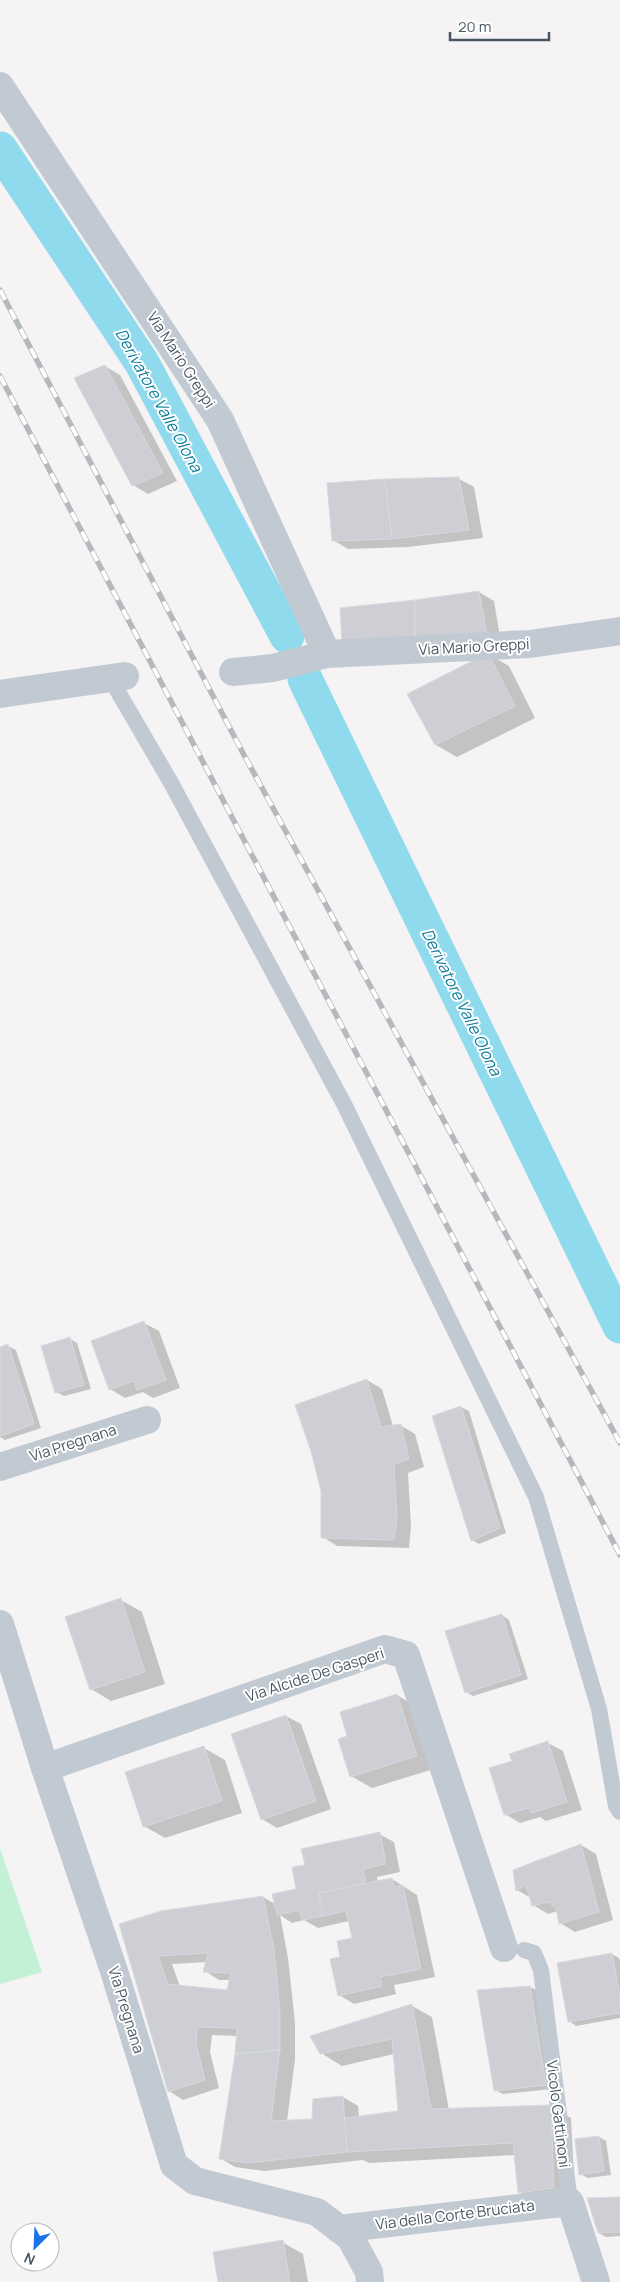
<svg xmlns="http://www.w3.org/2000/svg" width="620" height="2282" viewBox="0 0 620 2282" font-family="Manrope,sans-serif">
  <rect width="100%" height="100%" fill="#f5f3f3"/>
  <!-- green -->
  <path fill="#c3f1d5" d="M0,1848L42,1972L0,1984Z"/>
  <!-- shadow -->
  <path fill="#0003" fill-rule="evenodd" d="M105,366L120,375L177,481L148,494L133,485Z
    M459,479L474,487L483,538L408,547L348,549L333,540Z
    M479,592L494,601L501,643L342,610Z
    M488,654L509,666L535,718L457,757L436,745L409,694Z
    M144,1323L159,1331L180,1388L153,1398L143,1392L125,1398L110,1389Z
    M70,1339L77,1343L91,1389L64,1396L57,1392Z
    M8,1346L16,1350L41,1428L5,1440L0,1437V1348Z
    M367,1380L382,1389L393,1426L400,1425L415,1434L424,1467L408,1473L411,1527L409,1548L337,1546L323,1537L322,1491Z
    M461,1407L469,1411L506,1533L479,1544L472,1540Z
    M121,1600L142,1612L165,1684L111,1701L91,1689Z
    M502,1615L509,1620L528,1679L473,1696L466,1692Z
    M397,1695L417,1707L437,1768L372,1788L351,1776L349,1737Z
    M286,1716L301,1724L331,1809L277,1828L262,1819Z
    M548,1743L563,1751L582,1810L546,1821L540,1817L520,1823L505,1814L514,1762Z
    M204,1748L225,1760L242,1813L165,1838L144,1826Z
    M379,1834L394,1842L400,1872L377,1877L378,1882L392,1879L417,1895L435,1977L394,1985L396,1994L354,2004L339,1995L342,1958L353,1938L349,1921L318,1928L304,1920L292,1923L280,1915L288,1958L295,2023V2059L287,2121L314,2120V2101L343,2097L358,2106L359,2117L399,2113L394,2054L342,2066L321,2053L412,2006L432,2017L449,2110L550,2106L571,2118L575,2199L540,2204L519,2192L515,2155L369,2163L363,2160L264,2171L235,2167L220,2158L238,2036L212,2035L210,2052L219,2088L183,2100L169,2091L121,1925L263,1897L275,1904L298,1890L306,1866ZM207,1962L205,1971L219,1980H231L228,1991L180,1987L172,1964Z
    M581,1845L596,1854L613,1920L575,1932L560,1923L558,1911L548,1914L533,1905L531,1898L517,1890L514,1871Z
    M612,1954L619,1958L620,1961V2018L576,2026L569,2021Z
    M530,1987L538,1991L552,2089L503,2094L495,2090L479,1991Z
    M599,2137L606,2141L611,2175L588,2178L580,2174Z
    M620,2198V2236L606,2237L599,2233Z
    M282,2242L303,2254L308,2282H219Z"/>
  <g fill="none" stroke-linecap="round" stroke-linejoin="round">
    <!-- canal -->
    <path stroke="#90daee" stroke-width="35" d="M0,149L142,363L287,636
      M305,679L620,1326"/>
  </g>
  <!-- building -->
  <path fill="#cdcfd5" stroke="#d7d9de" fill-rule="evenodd" d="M105,365L163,473L132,486L74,378Z
    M459,477L469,530L392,539L385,479Z
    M385,479L392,539L332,541L327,483Z
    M479,591L487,635L415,642V600Z
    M415,600V642L342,645L340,608Z
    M488,653L515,706L435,745L407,694Z
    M144,1321L166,1380L137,1390L134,1381L109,1390L91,1341Z
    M70,1337L84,1385L55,1393L41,1346Z
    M8,1344L34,1424L0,1436V1347Z
    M367,1379L381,1427L401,1424L409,1459L394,1464L397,1518L394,1540L321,1538V1491L311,1451L295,1405Z
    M461,1406L500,1528L471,1541L432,1416Z
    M121,1598L145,1672L90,1690L65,1617Z
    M502,1614L521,1675L465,1693L445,1631Z
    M397,1694L417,1756L350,1777L338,1739L347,1736L340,1712Z
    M286,1715L316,1801L261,1820L231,1734Z
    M548,1741L567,1802L531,1813L529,1808L504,1815L489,1768L512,1761L509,1754Z
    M204,1746L222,1801L143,1827L125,1772Z
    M380,1832L386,1864L363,1869L366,1883L319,1893L323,1916L302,1920L299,1910L277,1915L272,1894L296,1889L292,1867L305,1865L301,1849Z
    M581,1844L599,1912L559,1924L556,1908L548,1902L532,1906L526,1885L516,1891L513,1870Z
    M392,1878L394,1887L403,1885L421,1969L380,1977L382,1986L338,1996L330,1959L340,1957L337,1941L352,1938L346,1911L323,1916L319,1893Z
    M263,1896L274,1949L280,2014V2050L235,2054L237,2028L197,2027L196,2043L205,2080L168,2092L119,1924L161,1911ZM208,1953L203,1972L231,1973L227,1990L168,1984L158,1956Z
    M612,1953L620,1996V2013L568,2022L557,1963Z
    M530,1986L546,2085L494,2091L477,1990Z
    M412,2004L431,2109L551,2105L554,2188L518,2193L513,2143L347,2152L345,2118L398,2111L392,2039L320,2054L310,2036Z
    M280,2050L271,2121L312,2119L313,2099L343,2096L347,2152L248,2163L219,2159L235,2054Z
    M599,2136L604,2171L579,2175L575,2139Z
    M620,2197V2232L598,2233L587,2198Z
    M283,2240L290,2282H218L213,2252Z"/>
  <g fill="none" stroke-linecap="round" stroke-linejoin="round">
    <!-- service -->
    <path stroke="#c1cad2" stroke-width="16" d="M110,678L170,781L344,1104L536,1497L599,1709L616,1806L620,1812
      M524,1950L534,1953L541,1970L570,2202"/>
    <!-- minor -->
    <path stroke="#c1cad2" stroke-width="28" d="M0,86L220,420L327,654L530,644L620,631
      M233,672L273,668L327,654
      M0,694L125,676
      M0,1467L147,1420
      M45,1768L385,1649L406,1655L504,1948
      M339,2229L570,2202L596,2282"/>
    <!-- tertiary -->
    <path stroke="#c1cad2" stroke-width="28" d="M0,1624L45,1768L114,1971L174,2165L195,2181L317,2212L350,2237L369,2272L370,2282"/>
    <!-- rail casing -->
    <g stroke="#b5b8bd" stroke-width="5.5">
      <path id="rail" d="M0,290L244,755L620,1443
        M0,376L620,1555"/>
    </g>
    <!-- rail -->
    <use href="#rail" stroke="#fff" stroke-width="4" stroke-dasharray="11" stroke-linecap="butt"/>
  </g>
  <g text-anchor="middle" stroke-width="4" stroke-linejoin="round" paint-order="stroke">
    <!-- street labels -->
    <g font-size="15" fill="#4a5661" stroke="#fff">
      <text transform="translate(181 360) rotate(57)" y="5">Via Mario Greppi</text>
      <text transform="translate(474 647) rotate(-3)" y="5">Via Mario Greppi</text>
      <text transform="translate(73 1443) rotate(-18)" y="5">Via Pregnana</text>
      <text transform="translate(315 1675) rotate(-18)" y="5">Via Alcide De Gasperi</text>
      <text transform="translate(126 2010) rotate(73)" y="5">Via Pregnana</text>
      <text transform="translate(558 2114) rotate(83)" y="5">Vicolo Gattinoni</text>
      <text transform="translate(455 2215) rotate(-7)" y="5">Via della Corte Bruciata</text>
    </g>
    <!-- water labels -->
    <g font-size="16" font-style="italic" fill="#0c7c9b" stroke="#fff">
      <text transform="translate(159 400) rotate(61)" y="6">Derivatore Valle Olona</text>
      <text transform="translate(462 1002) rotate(64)" y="6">Derivatore Valle Olona</text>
    </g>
  </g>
  <!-- north arrow -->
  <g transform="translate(35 2247) rotate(204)"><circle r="24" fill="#ffffff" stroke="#b7bbc0"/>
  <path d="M0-4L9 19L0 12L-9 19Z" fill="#1a73e8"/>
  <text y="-8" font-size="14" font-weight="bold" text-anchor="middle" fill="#4a5661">N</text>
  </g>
  <!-- scale -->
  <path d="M450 32v8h99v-8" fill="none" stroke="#4a5661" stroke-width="2.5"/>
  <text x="458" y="32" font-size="15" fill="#4a5661" stroke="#ffffff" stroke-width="4" paint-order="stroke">20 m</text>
</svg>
